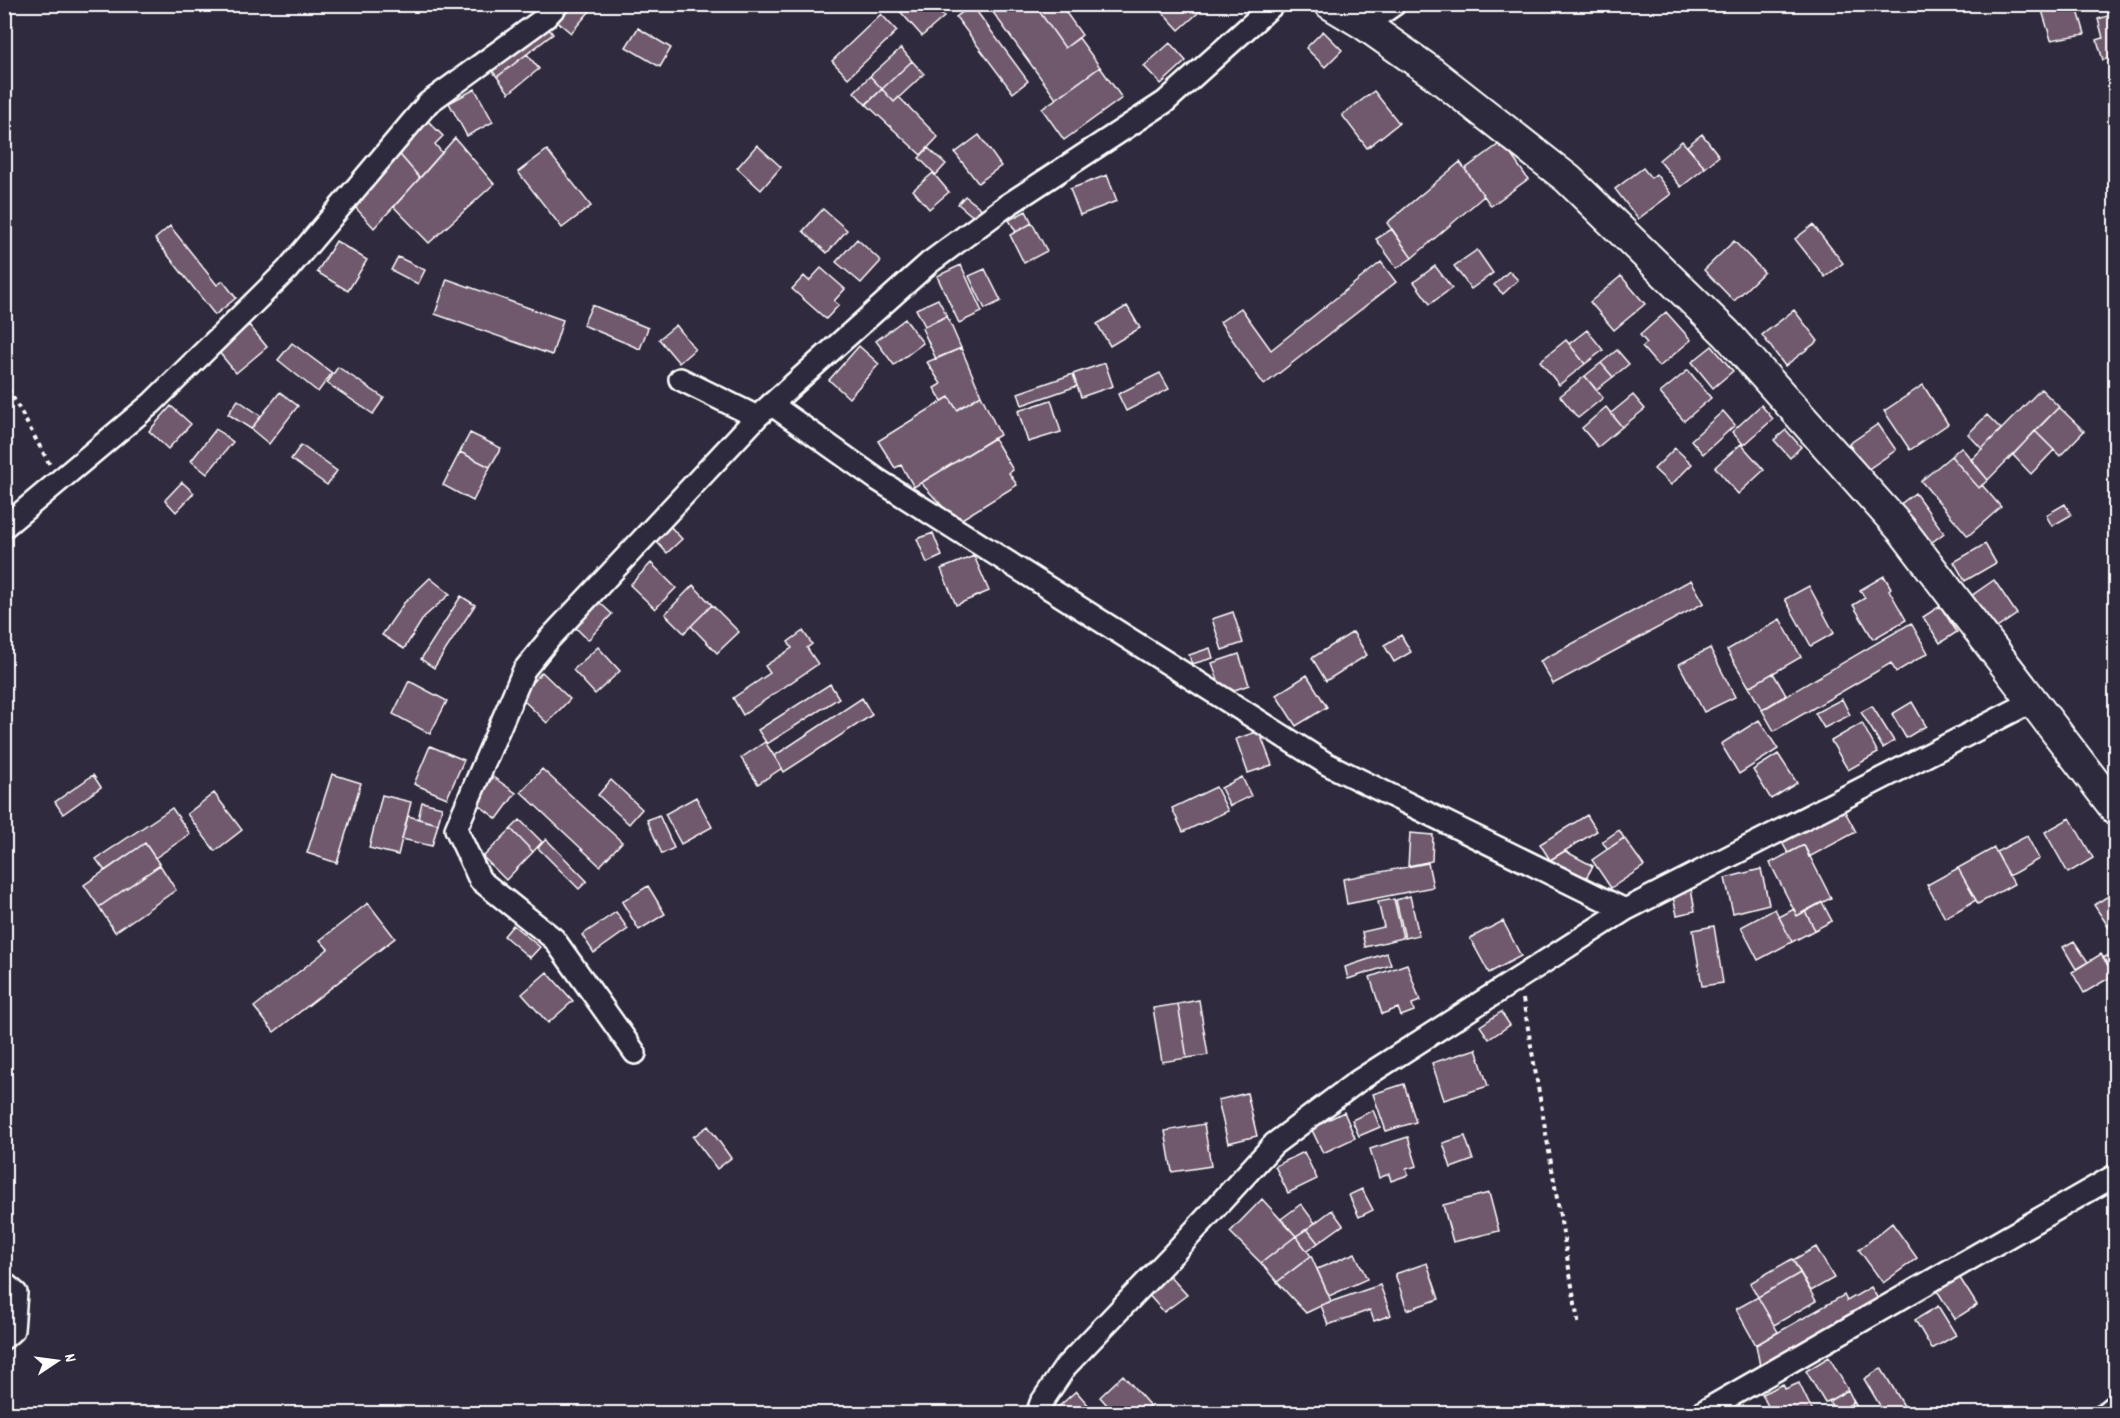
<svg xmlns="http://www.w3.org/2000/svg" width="2120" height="1418" viewBox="0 0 2120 1418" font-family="Dekko,sans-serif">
  <rect width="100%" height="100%" fill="#2f2a3d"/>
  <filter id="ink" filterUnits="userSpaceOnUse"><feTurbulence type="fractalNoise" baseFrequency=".0167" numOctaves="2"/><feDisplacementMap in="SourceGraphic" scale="12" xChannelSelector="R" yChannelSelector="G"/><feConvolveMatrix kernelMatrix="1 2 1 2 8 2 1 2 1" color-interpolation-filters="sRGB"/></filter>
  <g filter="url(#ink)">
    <!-- building -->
    <path fill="#6f596d" stroke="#fff" stroke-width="1.5" d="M567,4L595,5L571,33L554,19Z
      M904,4H932L944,17L922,36L898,9Z
      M987,4H1034L1065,48L1079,38L1100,67L1056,99Z
      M1034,4H1060L1082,35L1065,48Z
      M1163,4H1207V5L1179,30L1159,8Z
      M2040,4H2076L2085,34L2051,40Z
      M972,5L1028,81L1013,93L956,17Z
      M537,13L553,34L497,77L481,56Z
      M881,14L897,31L848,78L832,61Z
      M2111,15L2116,30V56L2103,60L2097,40L2103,38L2098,19Z
      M638,28L671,48L660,67L626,47Z
      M1323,31L1342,50L1325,67L1306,48Z
      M1170,43L1186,61L1161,84L1144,66Z
      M901,48L912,61L882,89L870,76Z
      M527,54L539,69L509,93L497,77Z
      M912,61L924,74L894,102L882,89Z
      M1100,67L1122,98L1064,140L1042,109Z
      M870,76L882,89L866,105L854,92Z
      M475,89L493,122L467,136L449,103Z
      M882,89L894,102L899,97L938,137L921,155L866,104Z
      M1374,91L1399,123L1367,148L1342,115Z
      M423,116L443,136L435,144L442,153L420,178L395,149Z
      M1702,134L1719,156L1705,168L1687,146Z
      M979,135L1001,166L978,183L955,153Z
      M455,138L494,184L429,243L394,207Z
      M1682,141L1705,168L1681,187L1659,160Z
      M1502,142L1528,179L1491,206L1465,169Z
      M757,145L781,167L761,190L737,168Z
      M928,148L946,164L936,175L919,158Z
      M395,149L420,178L374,228L346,197Z
      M547,150L591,206L562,228L518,172Z
      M1460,162L1484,196L1412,258L1387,223Z
      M1643,168L1651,178L1656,174L1671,194L1638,219L1615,189Z
      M933,173L949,192L929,209L913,190Z
      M1107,175L1117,201L1080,215L1070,189Z
      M965,196L983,210L976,219L958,204Z
      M823,209L847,230L827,253L803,231Z
      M1026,211L1032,223L1016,232L1009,220Z
      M1032,223L1047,251L1024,263L1010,235Z
      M1813,225L1843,263L1825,277L1795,239Z
      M170,226L217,285L223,281L236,298L215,315L155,239Z
      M1392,229L1412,258L1397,268L1376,239Z
      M857,239L881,261L861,283L836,262Z
      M336,241L367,260L348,291L317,272Z
      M1734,241L1764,272L1734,301L1704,270Z
      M1477,250L1493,273L1471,289L1454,266Z
      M398,257L425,270L418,284L391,270Z
      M1381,262L1396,282L1264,385L1220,322L1241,308L1271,350Z
      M961,265L982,312L959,323L937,276Z
      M1435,266L1452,288L1430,304L1414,282Z
      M821,268L845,289L834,301L839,305L826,319L792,289L804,276L809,281Z
      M985,269L1001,301L985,309L969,276Z
      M1509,271L1518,280L1503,294L1494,285Z
      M1621,276L1645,304L1614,330L1590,302Z
      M447,279L563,320L552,355L435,314Z
      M938,299L947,316L925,326L916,309Z
      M592,305L648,328L640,349L583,325Z
      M1127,306L1140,328L1110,346L1097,324Z
      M1794,310L1818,341L1785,366L1762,335Z
      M1666,312L1691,340L1659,367L1642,347L1647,343L1640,335Z
      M947,316L961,348L936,359L922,328Z
      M905,319L923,343L894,365L876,341Z
      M249,325L267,347L236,373L218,351Z
      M676,325L695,349L679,363L659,339Z
      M1587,330L1603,350L1585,364L1569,344Z
      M1566,340L1585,364L1559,385L1540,361Z
      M292,343L332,373L318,392L278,360Z
      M859,346L879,364L849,398L829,380Z
      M1712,346L1733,371L1713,388L1692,362Z
      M961,348L981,395L957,410L949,397L942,401L934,388L941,384L927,362Z
      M1617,350L1629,364L1613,377L1601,363Z
      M1105,363L1113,386L1081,397L1073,374Z
      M1601,363L1613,377L1596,390L1585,376Z
      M338,367L384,398L373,414L327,383Z
      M1688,370L1711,398L1684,421L1660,393Z
      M1160,373L1169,389L1126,411L1118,394Z
      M1073,374L1077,386L1022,405L1018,393Z
      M1585,376L1603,398L1578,418L1560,396Z
      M1923,385L1948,424L1910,450L1884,411Z
      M2041,389L2059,407L1988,480L1971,460Z
      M280,392L298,406L269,444L251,429Z
      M981,395L1000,435L914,487L901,465L895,468L878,441L949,397L957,410Z
      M1633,395L1645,409L1622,427L1611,413Z
      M238,400L261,416L251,429L228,414Z
      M1051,400L1061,432L1028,442L1018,411Z
      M1761,405L1773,419L1744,445L1732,432Z
      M171,406L191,424L168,449L149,431Z
      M1606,407L1622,427L1598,447L1582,428Z
      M2059,407L2084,431L2060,456L2035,431Z
      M1723,411L1735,425L1703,454L1691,440Z
      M1987,415L2001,429L1982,449L1968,434Z
      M1878,424L1896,450L1867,470L1849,444Z
      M216,429L233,442L207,474L191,461Z
      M1786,430L1801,447L1790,458L1774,440Z
      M2035,431L2054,450L2031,474L2013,455Z
      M470,433L501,448L490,467L460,452Z
      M994,438L1013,470L1009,473L1017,485L957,522L921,483Z
      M1741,444L1764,470L1738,494L1715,467Z
      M301,445L337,471L327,485L291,459Z
      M1961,447L1988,480L1979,488L1951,456Z
      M1675,448L1692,464L1671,485L1654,469Z
      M460,452L490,467L473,501L443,485Z
      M1951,456L1979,488L1982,485L2001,507L1968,536L1921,481Z
      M182,482L194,493L176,512L165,500Z
      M1915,493L1944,533L1927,546L1898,506Z
      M2065,504L2071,515L2052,526L2046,515Z
      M669,525L682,539L667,553L654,539Z
      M933,533L942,556L927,563L917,539Z
      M1985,544L1996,563L1965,581L1954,562Z
      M974,556L989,591L956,605L941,569Z
      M651,563L676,588L655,609L630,585Z
      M1884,576L1891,588L1889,590L1906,620L1873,639L1853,605L1865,598L1860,590Z
      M430,578L450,594L424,617L404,649L382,635L404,603Z
      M1691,580L1704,603L1553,684L1540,661Z
      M1994,580L2017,614L1994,630L1971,596Z
      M693,585L712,605L684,633L665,614Z
      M1809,586L1834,633L1811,646L1785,599Z
      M461,596L475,605L434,668L421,659Z
      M598,601L612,614L588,640L575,627Z
      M712,605L739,632L717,653L691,626Z
      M1940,606L1957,632L1940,643L1923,617Z
      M1233,612L1243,643L1222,650L1212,619Z
      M1780,619L1801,657L1749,687L1727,650Z
      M1911,623L1928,653L1896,672L1891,663L1774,731L1762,710Z
      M803,631L812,644L807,648L818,664L743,715L733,698L770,673L765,666L792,648L788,642Z
      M1353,632L1367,655L1326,681L1312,658Z
      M1401,635L1411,652L1394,662L1384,645Z
      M598,647L620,671L595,694L573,670Z
      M1210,648L1213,658L1192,664L1189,655Z
      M1710,648L1735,697L1704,712L1679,664Z
      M1239,654L1249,685L1223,694L1212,663Z
      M542,672L570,699L547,723L519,696Z
      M1773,673L1786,695L1762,710L1749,687Z
      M1307,675L1327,707L1296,726L1276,695Z
      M409,681L447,701L430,734L393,714Z
      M830,684L839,698L767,744L758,730Z
      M862,698L872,715L784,772L774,756Z
      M1842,699L1850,715L1824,728L1815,713Z
      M1912,702L1926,726L1906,738L1892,714Z
      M1872,706L1894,741L1883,748L1861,712Z
      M1759,720L1778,749L1739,774L1721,744Z
      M1862,723L1878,753L1848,770L1831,741Z
      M1259,731L1272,765L1248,773L1236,739Z
      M765,742L782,768L758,784L741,758Z
      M430,746L464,760L447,798L414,784Z
      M1778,754L1797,783L1771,799L1753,770Z
      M542,769L622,842L600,866L521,792Z
      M332,774L361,783L337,863L307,853Z
      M93,775L101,787L63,814L55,802Z
      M493,777L516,793L497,819L475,802Z
      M1242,777L1251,796L1230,806L1221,788Z
      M611,780L642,809L629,824L598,795Z
      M1216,787L1228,811L1183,832L1172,808Z
      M214,793L242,830L215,851L187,814Z
      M382,795L411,802L398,855L369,848Z
      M696,797L712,827L681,844L665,814Z
      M422,802L442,807L438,824L418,819Z
      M1841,804L1856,832L1809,857L1804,845L1788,853L1779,837Z
      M172,808L190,834L155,858L145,843L105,871L96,859Z
      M659,815L674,848L662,854L647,820Z
      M1587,815L1597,831L1550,860L1540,844Z
      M408,816L438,824L432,846L402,839Z
      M2070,818L2093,858L2068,873L2045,832Z
      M520,820L542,842L533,852L511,829Z
      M511,829L533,852L506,880L483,857Z
      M1619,830L1624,838L1608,849L1602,842Z
      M1410,833L1433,835L1432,861L1408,866Z
      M2027,836L2039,859L2009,876L1996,852Z
      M1624,838L1644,866L1611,888L1592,860Z
      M546,839L587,881L579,889L538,848Z
      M145,843L160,865L99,907L84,885Z
      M1804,845L1831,898L1797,916L1770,863Z
      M1994,848L2014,884L1978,904L1958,868Z
      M1565,851L1593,866L1586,878L1550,860Z
      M1428,863L1433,887L1347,904L1343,879Z
      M160,865L176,890L115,932L99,907Z
      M1958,868L1976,900L1945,918L1927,885Z
      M1761,869L1769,904L1733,913L1725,878Z
      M648,886L665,914L639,930L622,902Z
      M1691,889L1695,911L1677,915L1672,892Z
      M2116,891V938L2094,905Z
      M1410,896L1419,935L1405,938L1396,900Z
      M1394,899L1403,938L1365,947L1362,932L1384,927L1378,902Z
      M1822,902L1832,921L1815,930L1805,911Z
      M368,903L395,938L274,1032L254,1007L328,949L320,940Z
      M1775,909L1792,942L1758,960L1741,927Z
      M1794,909L1797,916L1805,911L1815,930L1792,942L1779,917Z
      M616,912L628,929L594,953L582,935Z
      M1503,921L1521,956L1489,973L1470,938Z
      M513,925L540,947L530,958L504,936Z
      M1714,926L1723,983L1702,986L1693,930Z
      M2074,941L2088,962L2076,969L2063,947Z
      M2116,951V974L2114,975L2103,958Z
      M1387,953L1391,965L1348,979L1345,967Z
      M2101,954L2114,975L2084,993L2072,972Z
      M1407,964L1420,1001L1412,1004L1414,1011L1401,1016L1398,1008L1382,1014L1370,977Z
      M547,972L573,1001L548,1023L522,994Z
      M1199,1000L1208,1055L1187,1058L1178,1004Z
      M1178,1004L1187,1058L1162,1062L1153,1008Z
      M1501,1012L1510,1025L1489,1039L1480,1026Z
      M1476,1049L1488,1086L1444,1100L1432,1063Z
      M1404,1084L1416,1122L1386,1131L1373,1094Z
      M1247,1093L1257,1136L1228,1143L1218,1100Z
      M1373,1110L1380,1127L1359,1136L1352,1120Z
      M1344,1112L1355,1138L1323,1153L1311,1128Z
      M1204,1124L1211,1166L1172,1172L1165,1131Z
      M708,1126L731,1158L717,1169L693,1137Z
      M1465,1136L1473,1160L1451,1168L1443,1143Z
      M1408,1137L1417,1166L1406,1169L1408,1175L1391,1181L1389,1174L1379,1178L1370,1149Z
      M1304,1152L1317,1179L1288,1193L1275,1166Z
      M1362,1189L1373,1210L1359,1217L1349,1195Z
      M1489,1193L1499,1231L1453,1242L1443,1205Z
      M1262,1199L1296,1236L1261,1263L1230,1232Z
      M1301,1204L1315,1223L1296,1236L1281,1219Z
      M1332,1210L1343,1225L1318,1243L1307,1229Z
      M1892,1223L1917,1258L1883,1283L1859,1250Z
      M1307,1229L1318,1243L1307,1251L1296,1236Z
      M1296,1236L1311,1256L1277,1282L1261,1263Z
      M1816,1247L1834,1278L1811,1291L1793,1260Z
      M1355,1253L1367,1279L1329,1296L1317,1269Z
      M1311,1256L1331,1301L1306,1313L1277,1282Z
      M1792,1259L1800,1273L1758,1297L1750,1283Z
      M1427,1263L1439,1299L1407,1310L1395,1274Z
      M1166,1272L1187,1295L1164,1312L1145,1291Z
      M1800,1273L1816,1301L1774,1325L1758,1297Z
      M1958,1275L1977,1305L1955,1319L1936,1289Z
      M1380,1285L1391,1315L1374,1321L1370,1310L1328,1325L1321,1305Z
      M1871,1287L1878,1299L1760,1366L1756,1345L1844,1295L1847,1301Z
      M1758,1297L1778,1332L1756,1345L1736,1309Z
      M1938,1306L1956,1335L1932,1349L1915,1320Z
      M1829,1357L1848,1390L1825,1403L1806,1371Z
      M1881,1368L1909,1414H1885L1864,1379Z
      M1123,1375L1151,1407L1143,1414H1115L1100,1397Z
      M1799,1383L1814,1414H1772L1762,1394L1783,1384L1785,1389Z
      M1848,1390L1854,1402L1836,1413L1829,1401Z
      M1076,1391L1096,1414H1060L1056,1409Z
      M1854,1402L1861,1414H1834L1836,1413Z"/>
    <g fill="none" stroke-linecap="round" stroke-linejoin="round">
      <!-- street casing -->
      <g stroke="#fff" stroke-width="26">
        <path id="street" d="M1365,25L1395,4
          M680,379L757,417
          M771,404L878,480L1327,764L1625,910
          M4,527L152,403L287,270L428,103L546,17L558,4
          M635,1053L554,939L480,880L456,829L524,670L550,638L757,417L929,263L1006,206L1165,102L1274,4
          M4,1283L16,1293L13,1330L4,1338
          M1037,1414L1041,1403L1066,1366L1173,1254L1274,1144L1358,1081L1625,910L2033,701
          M1699,1414L2116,1175
          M2104,1414L2116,1404"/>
      </g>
      <!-- secondary casing -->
      <g stroke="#fff" stroke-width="34">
        <path id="secondary" d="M1330,4L1365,25L1433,73L1568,179L1727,334L1902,530L2116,810"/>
      </g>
      <!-- path -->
      <path stroke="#fff" stroke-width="4" stroke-dasharray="4.5 4.5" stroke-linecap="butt" d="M4,381L50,465
        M1523,999L1579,1327"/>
      <!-- street -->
      <use href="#street" stroke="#2f2a3d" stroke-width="21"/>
      <!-- secondary -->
      <use href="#secondary" stroke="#2f2a3d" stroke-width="30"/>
    </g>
  </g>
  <!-- margin -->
  <rect width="2120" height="1418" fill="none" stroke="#2f2a3d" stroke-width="24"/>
  <rect x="12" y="12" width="2096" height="1394" fill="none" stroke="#fff" stroke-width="2" filter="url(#ink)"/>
  <!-- north arrow -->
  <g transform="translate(57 1361) rotate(77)" stroke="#2f2a3d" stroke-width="4.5" paint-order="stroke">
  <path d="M0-4.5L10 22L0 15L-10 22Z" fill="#ffffff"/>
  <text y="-9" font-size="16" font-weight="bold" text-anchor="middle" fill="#ffffff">N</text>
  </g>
</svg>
